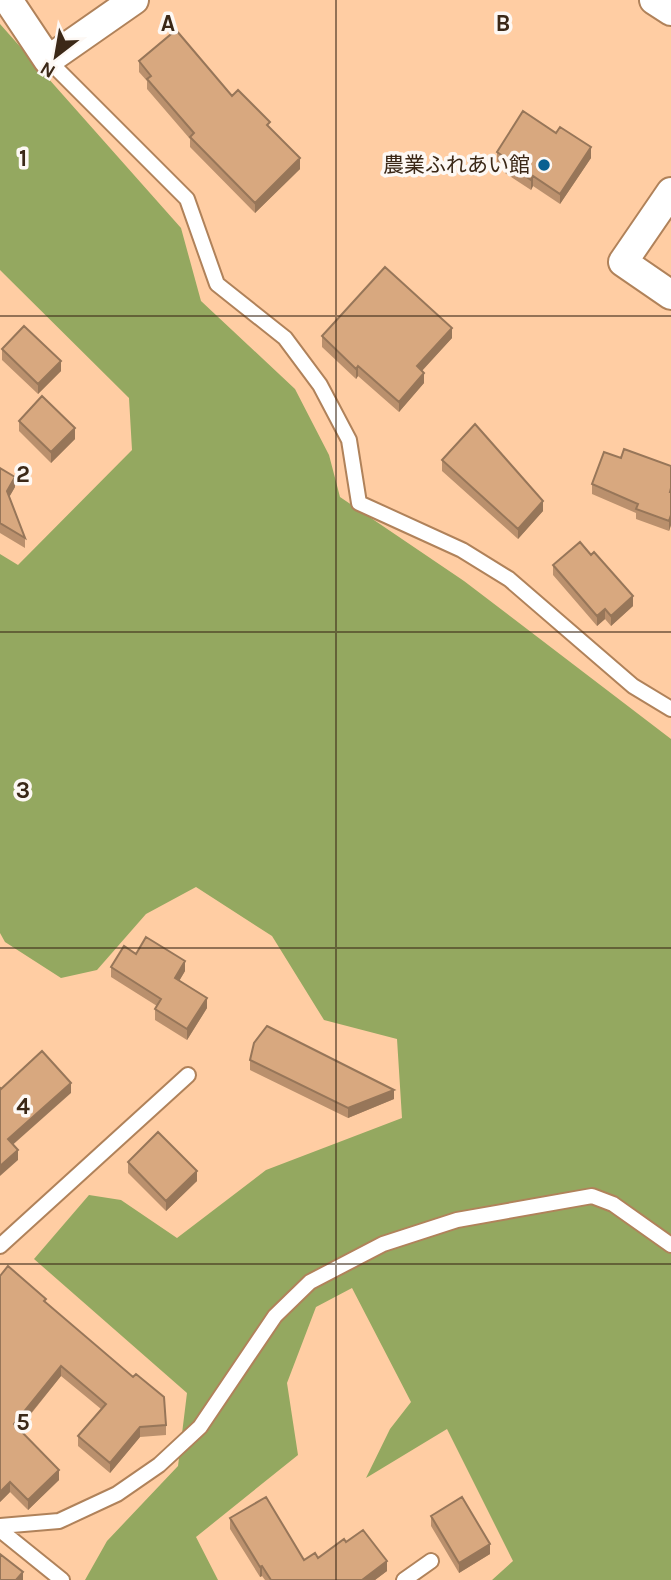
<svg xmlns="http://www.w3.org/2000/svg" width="671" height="1580" viewBox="0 0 671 1580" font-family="Karla,'Noto Sans JP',sans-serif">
  <rect width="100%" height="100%" fill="#ffcda3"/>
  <!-- forest -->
  <path fill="#94a860" d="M0,24L181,228L201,301L295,389L329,455L340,497L464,581L671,739V1580H492L513,1561L447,1429L366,1478L390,1429L411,1402L352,1288L316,1307L287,1383L298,1455L196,1537L218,1580H85L107,1541L178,1466L187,1393L34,1259L89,1195L121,1200L177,1238L266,1170L402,1118L397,1039L324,1020L272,936L196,887L146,914L97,970L61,978L5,942L0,933V554L18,565L132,450L129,398L0,270Z"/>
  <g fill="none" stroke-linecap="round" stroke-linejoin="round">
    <!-- service casing -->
    <g stroke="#b0825a" stroke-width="18">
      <path id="service" d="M48,60L187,199L217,284L285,338L320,385L349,440L359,503L462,550L509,579L633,686L671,709
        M0,1246L188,1075
        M0,1526L59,1521L117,1494L159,1465L200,1427L275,1316L310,1282L383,1244L457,1220L592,1196L613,1204L671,1245
        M0,1530L62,1580
        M404,1580L431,1561"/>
    </g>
    <!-- minor casing -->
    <g stroke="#b0825a" stroke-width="32">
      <path id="minor" d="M8,0L48,60L134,0
        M654,0L671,11
        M671,192L623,262L671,295"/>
    </g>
    <!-- service -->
    <use href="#service" stroke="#fff" stroke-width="14"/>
    <!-- minor -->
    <use href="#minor" stroke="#fff" stroke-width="28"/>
  </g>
  <!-- wall -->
  <path fill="#ba906d" d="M139,61L232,96L270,129L300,169L255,213L190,147V139L147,89V81L139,72Z
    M497,152L591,158L560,204L533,186L531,190L505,173V167L497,162Z
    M322,336L452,338L422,371L424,383L399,412L358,376L356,379L322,347Z
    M2,349L61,371L38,394L2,360Z
    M19,421L75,439L51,463L19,431Z
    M621,458L671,466V525L669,531L636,519V513L592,494V484Z
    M442,460L543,511L518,539L442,471Z
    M0,468L15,487L9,497L25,538V548L0,533Z
    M553,565L633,606L611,626L605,619L597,626L553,575Z
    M136,954L185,971L179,981L207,1008L187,1040L155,1020V1009L157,1006L111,977V967Z
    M250,1060L394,1099L348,1118L250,1070Z
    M128,1162L197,1181L166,1211L128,1173Z
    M46,1303L166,1425V1435L140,1437L110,1473L78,1446V1436L101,1409L61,1376L19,1429L59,1480L28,1510L10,1492L0,1502Z
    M431,1516L490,1554L459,1573L431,1526Z
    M230,1518L304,1560L318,1558L346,1542L387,1571L375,1580H265L262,1576L260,1577L230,1529Z"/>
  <!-- shaded-wall -->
  <path fill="#977659" d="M591,147V158L560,204V194Z
    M300,158V169L255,213V203Z
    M533,176V186L531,190V180Z
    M452,328V338L417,376V366Z
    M61,361V371L38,394V384Z
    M358,366V376L356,379V369Z
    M424,373V383L399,412V402Z
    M75,428V439L51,463V452Z
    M15,477V487L7,501V491Z
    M543,501V511L518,539V529Z
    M671,515V525L669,531V521Z
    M633,596V606L611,626V616Z
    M605,609V619L597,626V616Z
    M185,961V971L175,988V978Z
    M207,998V1008L187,1040V1029Z
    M71,1083V1093L8,1149V1139Z
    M394,1090V1099L348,1118V1108Z
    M18,1150V1160L0,1176V1166Z
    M197,1171V1181L166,1211V1201Z
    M61,1366V1376L14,1434V1424Z
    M140,1427V1437L110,1473V1463Z
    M59,1470V1480L28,1510V1500Z
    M10,1482V1492L0,1502V1492Z
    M490,1544V1554L459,1573V1563Z
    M387,1561V1571L375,1580H362Z
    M262,1566V1576L260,1577V1567Z
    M23,1572V1580H16Z"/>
  <!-- building -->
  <path fill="#d8a87f" stroke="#977659" stroke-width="2" d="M176,30L232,96L238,90L270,122L267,125L300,158L255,203L190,137L194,133L147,79L151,76L139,61Z
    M523,111L556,133L560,127L591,147L560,194L533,176L531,180L505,162L507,159L497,152Z
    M385,267L452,328L417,366L424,373L399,402L358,366L356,369L322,336Z
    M24,326L61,361L38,384L2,349Z
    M42,396L75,428L51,452L19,421Z
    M475,424L543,501L518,529L442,460Z
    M624,449L671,466V488L670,492H671V515L669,521L636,509L638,504L592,484L604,452L621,458Z
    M0,468L15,477L7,491L25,538L0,523Z
    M580,542L591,555L594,552L633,596L611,616L605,609L597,616L553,565Z
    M146,937L185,961L175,978L207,998L187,1029L155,1009L161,999L111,967L124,946L136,954Z
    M267,1026L394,1090L348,1108L250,1060L254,1043Z
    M42,1051L71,1083L8,1139L18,1150L0,1166V1088L1,1089Z
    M158,1132L197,1171L166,1201L128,1162Z
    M8,1266L46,1299L44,1301L133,1377L136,1374L164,1397L166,1425L140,1427L110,1463L78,1436L106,1404L61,1366L14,1424L59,1470L28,1500L10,1482L0,1492V1276Z
    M266,1497L304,1560L315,1553L318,1558L344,1539L346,1542L363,1530L387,1561L362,1580H271L262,1566L260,1567L230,1518Z
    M462,1497L490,1544L459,1563L431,1516Z
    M0,1554L23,1572L16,1580H0Z"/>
  <!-- grid -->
  <path fill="none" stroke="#3b2817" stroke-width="2" stroke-opacity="0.55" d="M336,0V1580M0,316H671M0,632H671M0,948H671M0,1264H671"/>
  <!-- markers -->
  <circle fill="#086091" stroke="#fdf8f4" stroke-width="2.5" cx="544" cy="165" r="7"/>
  <g text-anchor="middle" stroke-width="7" stroke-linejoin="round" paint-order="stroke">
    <!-- poi labels -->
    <g font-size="21" fill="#3b2817" stroke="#fdf8f4" text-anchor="end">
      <text x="530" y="172">農業ふれあい館</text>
    </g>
  </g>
  <g font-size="23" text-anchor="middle" font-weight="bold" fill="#3b2817" stroke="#fdf8f4" stroke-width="7" stroke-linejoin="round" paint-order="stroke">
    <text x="168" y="31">A</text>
    <text x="503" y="31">B</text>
    <text x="23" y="166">1</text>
    <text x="23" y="482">2</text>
    <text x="23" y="798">3</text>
    <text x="23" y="1114">4</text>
    <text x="23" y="1430">5</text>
  </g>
  <!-- north arrow -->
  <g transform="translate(56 56) rotate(211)" stroke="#fdf8f4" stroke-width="5" paint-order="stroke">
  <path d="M0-5L12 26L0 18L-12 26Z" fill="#3b2817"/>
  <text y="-10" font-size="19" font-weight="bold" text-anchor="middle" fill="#3b2817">N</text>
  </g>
</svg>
